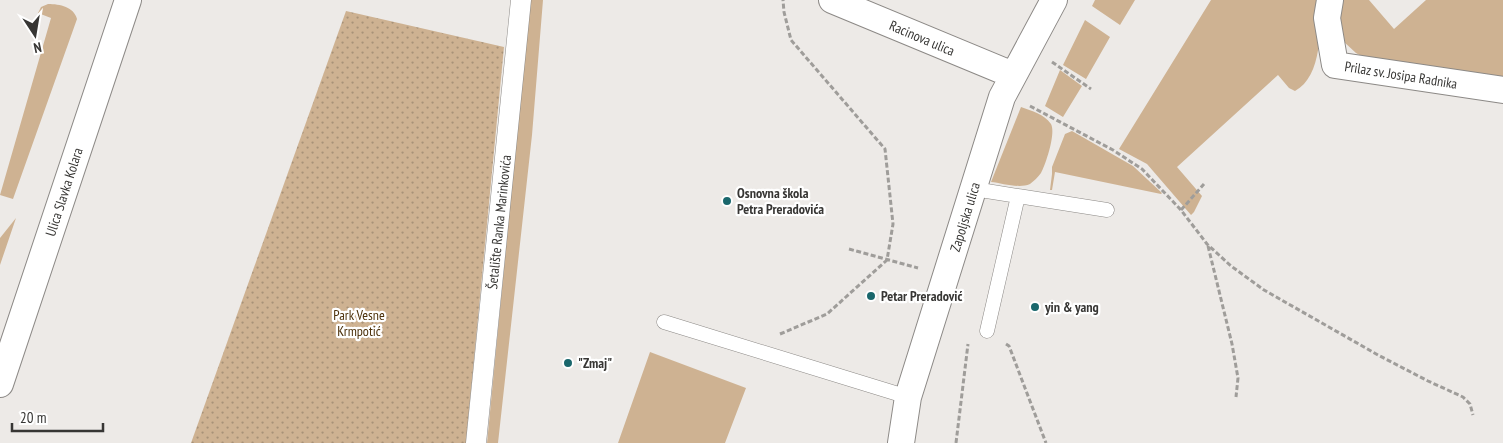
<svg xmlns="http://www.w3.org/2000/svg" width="1503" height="443" viewBox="0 0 1503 443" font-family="'PT Sans Narrow',sans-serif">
  <defs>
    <pattern id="park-dots" width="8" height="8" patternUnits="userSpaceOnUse" patternTransform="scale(1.25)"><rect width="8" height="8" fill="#ceb292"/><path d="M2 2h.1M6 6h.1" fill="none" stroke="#a89278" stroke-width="1.8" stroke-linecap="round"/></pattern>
  </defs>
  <rect width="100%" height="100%" fill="#edeae7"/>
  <!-- grass -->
  <path fill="#ceb292" d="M530,0H543L532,135L498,443H487Z
    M1095,0H1135L1120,25L1092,6Z
    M1211,0H1321C1320,27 1323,76 1295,91L1289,88L1278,75L1177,167L1202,196L1194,212L1191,215L1147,164L1119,149Z
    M1339,0H1369L1394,29L1426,0H1503V78L1365,58L1356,53L1343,41L1336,13Z
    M48,4C60,4 74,7 77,19L13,199L0,195L51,18L38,13L41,7Z
    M1085,20L1110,37L1086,79L1063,65Z
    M1060,70L1082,86L1063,117L1045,106Z
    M1021,107C1032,111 1044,114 1051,124C1056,133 1046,164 1041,173C1038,177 1034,181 1030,184C1019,189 1002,183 991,182Z
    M1072,131L1133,166L1162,193L1161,194L1055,172L1052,190H1050L1052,174V167L1065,134Z
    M16,218L0,265V238Z
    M650,352L746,388L725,443H618Z"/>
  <!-- park -->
  <path fill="url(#park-dots)" d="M346,11L504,47L466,443H191Z"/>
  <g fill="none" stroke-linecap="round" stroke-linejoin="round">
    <!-- service casing -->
    <g stroke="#8c8986" stroke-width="15">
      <path id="service" d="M974,189L1018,196L987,331
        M1018,196L1107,210
        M664,322L908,397"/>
    </g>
    <!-- pedestrian casing -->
    <g stroke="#8c8986" stroke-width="21">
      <path id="pedestrian" d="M476,443L521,0"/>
    </g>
    <!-- minor casing -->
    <g stroke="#8c8986" stroke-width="28">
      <path id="minor" d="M832,0L1013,75
        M1330,0L1327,18L1335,65L1503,90
        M0,384L128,0
        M901,443L908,397L1002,97L1054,0"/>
    </g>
    <!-- path -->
    <path stroke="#9f9d9a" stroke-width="3" stroke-dasharray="5 2.5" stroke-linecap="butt" d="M1052,62L1091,89
      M1030,106L1113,150L1142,169L1181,210L1207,244L1231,266L1264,290L1378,355L1428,381L1463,397L1470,404L1473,415
      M1181,210L1204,184
      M1208,246L1232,344L1238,378L1236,397
      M849,249L918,268
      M780,334L827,314L887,260L893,224L885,149L791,40L784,12L783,0
      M1006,344L1009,346L1046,443
      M956,443L968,344"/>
    <!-- service -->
    <use href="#service" stroke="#fff" stroke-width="14"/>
    <!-- pedestrian -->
    <use href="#pedestrian" stroke="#fff" stroke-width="20"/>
    <!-- minor -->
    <use href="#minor" stroke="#fff" stroke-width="26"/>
  </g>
  <!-- markers -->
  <g fill="#1a676c" stroke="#fff" stroke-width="2">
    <circle cx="727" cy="201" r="5"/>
    <circle cx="871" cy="296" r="5"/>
    <circle cx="1035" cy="307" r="5"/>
    <circle cx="568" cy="363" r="5"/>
  </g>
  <g text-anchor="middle" stroke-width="4.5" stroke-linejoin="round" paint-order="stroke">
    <!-- street labels -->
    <g font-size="14" fill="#373634" stroke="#fff">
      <text transform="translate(922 38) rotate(23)" y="5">Racinova ulica</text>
      <text transform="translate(1401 75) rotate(9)" y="5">Prilaz sv. Josipa Radnika</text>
      <text transform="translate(64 192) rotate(-72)" y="5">Ulica Slavka Kolara</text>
      <text transform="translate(965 217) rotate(-73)" y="5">Zapoljska ulica</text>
      <text transform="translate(499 222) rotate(-84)" y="5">Šetalište Ranka Marinkovića</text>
    </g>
    <!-- poi labels -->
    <g font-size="14" font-weight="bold" fill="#373634" stroke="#fff" text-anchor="start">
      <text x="737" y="198">Osnovna škola<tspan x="737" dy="16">Petra Preradovića</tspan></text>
      <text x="881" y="301">Petar Preradović</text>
      <text x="1045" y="312">yin &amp; yang</text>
      <text x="578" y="368">"Zmaj"</text>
    </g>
    <!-- park labels -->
    <g font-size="14" fill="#4d320c" stroke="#fff">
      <text x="359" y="320">Park Vesne<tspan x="359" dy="16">Krmpotić</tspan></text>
    </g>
  </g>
  <!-- north arrow -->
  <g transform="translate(35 35) rotate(168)" stroke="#ffffff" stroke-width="4" paint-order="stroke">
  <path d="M0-4L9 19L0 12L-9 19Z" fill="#373634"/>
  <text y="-8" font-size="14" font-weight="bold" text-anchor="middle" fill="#373634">N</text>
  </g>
  <!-- scale -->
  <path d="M12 423v8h91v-8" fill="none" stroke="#373634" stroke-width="2.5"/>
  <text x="20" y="423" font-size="15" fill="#373634" stroke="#ffffff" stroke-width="4" paint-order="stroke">20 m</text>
</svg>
